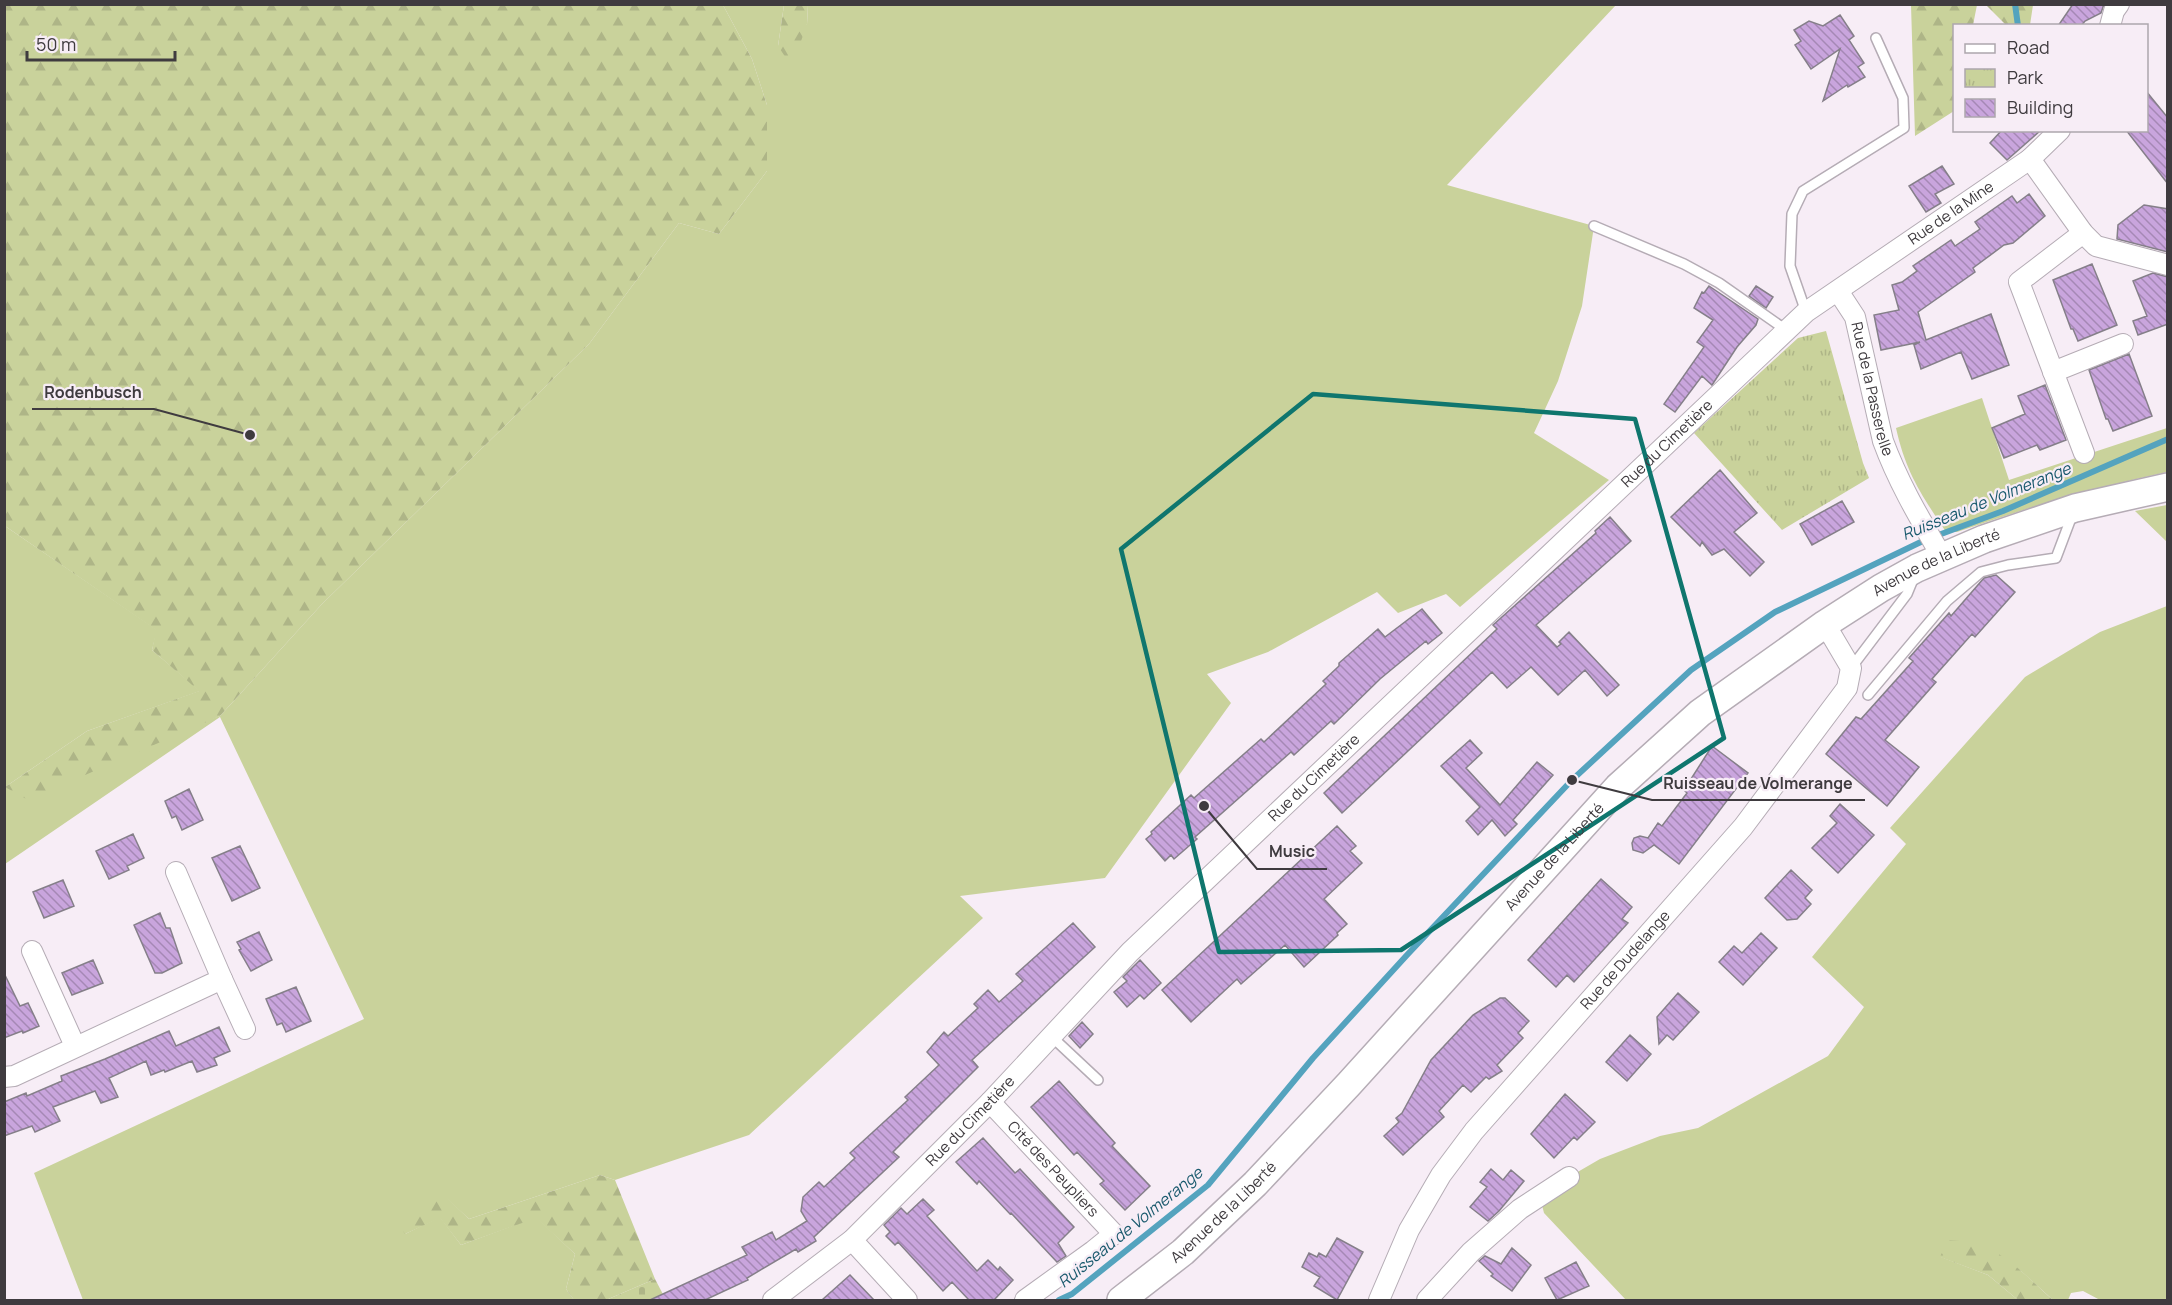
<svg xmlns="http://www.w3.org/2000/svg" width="2172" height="1305" viewBox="0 0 2172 1305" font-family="Manrope,sans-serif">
  <defs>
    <pattern id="forest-firs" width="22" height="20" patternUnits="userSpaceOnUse" patternTransform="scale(1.5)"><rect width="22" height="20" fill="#c9d29b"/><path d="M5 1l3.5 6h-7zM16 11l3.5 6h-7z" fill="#aeb587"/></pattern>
    <pattern id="cemetery-stones" width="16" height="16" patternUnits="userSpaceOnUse" patternTransform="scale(1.5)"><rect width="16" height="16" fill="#c9d29b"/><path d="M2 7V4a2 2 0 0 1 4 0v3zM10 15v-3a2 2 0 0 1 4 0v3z" fill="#aeb587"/></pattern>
    <pattern id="park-tufts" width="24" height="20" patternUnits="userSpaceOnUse" patternTransform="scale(1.5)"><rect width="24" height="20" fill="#c9d29b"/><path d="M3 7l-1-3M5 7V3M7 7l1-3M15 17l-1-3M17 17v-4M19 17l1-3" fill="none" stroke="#aeb587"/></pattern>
    <pattern id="building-back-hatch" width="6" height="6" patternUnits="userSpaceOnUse" patternTransform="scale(1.5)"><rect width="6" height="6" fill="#c9a5dd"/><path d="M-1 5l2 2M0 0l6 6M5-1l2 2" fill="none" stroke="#a588b5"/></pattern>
  </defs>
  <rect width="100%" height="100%" fill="#f7edf6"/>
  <!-- grass -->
  <path fill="#c9d29b" d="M723,5H784L778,46L807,24L808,5H1616L1447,185L1594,226L1582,306L1558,381L1534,433L1609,480L1460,607L1446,594L1398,613L1377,592L1268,652L1207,674L1231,703L1105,878L960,896L983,918L749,1135L615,1180L600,1175L469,1219L444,1196L405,1234L440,1217L461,1245L536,1217L575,1254L566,1289L574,1300H83L34,1173L364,1019L220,717L5,864V788L220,716L322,604L589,344L679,223L719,234L767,171V105L752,59Z
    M1982,398L2009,480L2167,428V472C2096,487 2026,508 1957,532H1946C1921,494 1906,473 1896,428Z
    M2167,505H2168L2167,542L2135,511Z
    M5,526L157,630L152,650L200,691L87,731L5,787Z
    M2167,606V1300H2100L2083,1291L2071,1293L2068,1300H2053L2021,1271L2001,1257H1941L1988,1275L2018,1300H1626L1544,1213L1542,1205L1569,1177L1600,1159L1660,1136L1698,1128L1828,1056L1864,1007L1812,957L1906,844L1890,828L2025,677L2100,632Z"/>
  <!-- forest -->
  <path fill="url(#forest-firs)" d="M5,4L723,5L752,59L767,105V171L719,234L679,223L589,344L322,604L220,716L28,800L5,787L87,731L199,691L152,650L156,630L5,526Z
    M784,5H808L807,24L792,67L778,46Z
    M1911,5H1977L1973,25L1954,26V111L1915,136Z
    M1986,5H2033L2030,25H2006Z
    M600,1175L615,1180L655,1279L606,1300H574L566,1289L575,1254L536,1218L461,1245L440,1218L405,1234L396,1221L444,1195L469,1219Z
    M1948,1240C1956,1241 1964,1241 1972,1242C2004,1250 2030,1280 2053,1300H2018L1988,1275L1940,1257Z"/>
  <!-- cemetery -->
  <path fill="url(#cemetery-stones)" d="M655,1279L666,1300H606Z"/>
  <!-- park -->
  <path fill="url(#park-tufts)" d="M1826,331L1863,463L1869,478L1782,530L1694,433L1798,338Z"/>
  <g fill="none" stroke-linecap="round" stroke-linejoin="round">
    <!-- stream -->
    <path stroke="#54a3be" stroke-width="6" d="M2015,4L2018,26
      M1059,1300L1072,1294L1208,1185L1313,1058L1407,955L1572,780L1691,670L1775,612L1925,540L2003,511L2168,439"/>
  </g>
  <!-- building -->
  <path fill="url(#building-back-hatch)" stroke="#857f89" stroke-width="1.5" d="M2073,4H2104L2101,13L2085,21L2081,26H2058Z
    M1840,15L1854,36L1849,40L1864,63L1858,67L1865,77L1848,87L1847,85L1823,101L1840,49L1811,69L1795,45L1801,41L1794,30L1809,21L1823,26Z
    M2146,91L2168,118V184L2126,130H2146Z
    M2002,130H2041L2007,160L1990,143Z
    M1942,166L1954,184L1935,194L1941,203L1926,212L1909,186Z
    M2029,194L2045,216L2013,243L2004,245L1973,268L1975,272L1918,312L1926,340L1991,314L2009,365L1972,379L1961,352L1921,369L1914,345L1920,342L1881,350L1874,315L1899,310L1892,285L1902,282L1917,271L1913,266L1951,240L1955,246L1980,229L1975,222L2012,196L2017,203Z
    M2144,205L2168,209V252L2117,239L2118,225Z
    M2092,264L2117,325L2078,341L2073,329H2071L2053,280Z
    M2153,273L2168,277V324L2138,335L2133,321L2147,316L2133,281Z
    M1709,286L1758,319L1756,325L1737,347L1712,385L1702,376L1675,412L1664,404L1704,347L1697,342L1713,320L1694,308L1702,292L1704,293Z
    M1756,286L1773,297L1766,308L1749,296Z
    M2129,354L2152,416L2113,431L2108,419H2106L2089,370Z
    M2045,385L2066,440L2040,450L2037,445L2004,458L1992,428L2025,414L2018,396Z
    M1720,470L1757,513L1734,532L1764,562L1750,576L1724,549L1712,555L1702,542L1700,546L1671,517Z
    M1842,501L1854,522L1812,545L1800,524Z
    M1610,517L1631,541L1536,625L1557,647L1561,644L1559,642L1569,632L1619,685L1607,696L1585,670L1558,695L1531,667L1507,688L1492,672L1342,813L1324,793L1497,629L1493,625L1596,533L1595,531Z
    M1996,575L2015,592L1975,637L1972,634L1932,679L1936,682L1885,740L1919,767L1887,806L1826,754L1856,717L1861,719L1913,661L1909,658L1949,613L1951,616L1984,578Z
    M1422,609L1442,633L1428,644L1426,641L1380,679L1334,724L1331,721L1294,755L1291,752L1195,837L1197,839L1174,859L1171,855L1165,861L1146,839L1152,834L1151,832L1191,795L1194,798L1261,739L1264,742L1326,684L1323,681L1339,666V663L1378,629L1385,637Z
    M1470,740L1482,753L1466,768L1500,805L1537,762L1553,775L1513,820L1517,824L1505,836L1492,820L1478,835L1466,821L1480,807L1441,766Z
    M1712,746L1748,773L1679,864L1654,845L1643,853L1633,850L1632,843L1634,838L1640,836L1648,838L1658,823L1662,826L1687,793L1684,790Z
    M189,789L203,820L182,830L176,816L172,818L165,801Z
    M1840,804L1874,835L1838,873L1812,848L1837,823L1830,816Z
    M1337,826L1356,846L1350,851L1362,863L1324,899L1347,924L1337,933L1338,935L1304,967L1285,945L1241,984L1237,979L1191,1022L1162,990Z
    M133,834L144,858L127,866L129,870L109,879L96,851Z
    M240,846L260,888L232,901L212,858Z
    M1791,870L1812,890L1805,898L1811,904L1797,919L1787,920L1765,898Z
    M1601,879L1632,907L1622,919L1628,923L1574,982L1567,975L1556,987L1528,960Z
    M63,880L74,906L44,918L33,892Z
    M160,913L166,928H170L182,963L162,973H155L134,925Z
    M1073,923L1095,947L972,1060L978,1067L893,1152L899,1157L814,1237L816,1241L798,1252L796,1249L747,1278L748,1280L705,1300H650L747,1255L742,1247L772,1232L776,1240L807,1221L801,1211L803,1197L819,1182L824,1187L855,1158L850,1153L908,1100L905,1097L939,1065L927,1052L944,1032L948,1036L978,1008L974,1004L988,990L999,1002L1023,981L1016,974Z
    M259,932L272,960L251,971L239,950L241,949L237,942Z
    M1761,933L1777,948L1743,985L1719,962L1734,946L1742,953Z
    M93,960L103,983L72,995L62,973Z
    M1140,960L1161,983L1144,999L1140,995L1127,1007L1114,992L1127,981L1123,977Z
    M4,973L20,1006L28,1003L39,1026L23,1033L22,1031L4,1038Z
    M296,987L311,1021L286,1032L282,1023L277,1025L266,999Z
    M1678,993L1699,1012L1673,1040L1667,1035L1659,1044L1657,1017Z
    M1500,998H1505L1529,1021L1518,1033L1523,1038L1497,1065L1502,1071L1489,1079L1486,1077L1471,1092L1463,1085L1439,1111L1444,1117L1403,1155L1384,1136L1399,1122L1396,1118L1402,1113L1431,1060L1473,1015Z
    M1082,1022L1093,1034L1080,1048L1069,1036Z
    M219,1027L230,1051L214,1058L217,1065L197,1072L192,1061L165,1072L164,1070L151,1075L146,1061L109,1078L118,1097L101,1103L95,1091L53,1107L60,1121L35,1132L32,1126L4,1136V1102L26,1093L27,1096L62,1081L61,1076L105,1059L169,1031L176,1046Z
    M1630,1035L1651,1054L1627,1081L1606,1062Z
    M1059,1081L1115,1143L1112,1146L1150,1186L1125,1210L1100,1184L1104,1181L1077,1152L1074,1155L1031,1107Z
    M1565,1094L1595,1122L1577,1140L1574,1137L1554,1158L1531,1134Z
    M983,1138L1015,1173L1020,1169L1074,1227L1058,1243L1066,1256L1057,1262L1011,1213L1010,1214L979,1181L977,1184L956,1162Z
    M1491,1169L1503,1180L1511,1170L1524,1181L1499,1211L1488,1221L1470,1207L1487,1187L1480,1182Z
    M923,1199L934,1210L927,1216L977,1271L988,1260L998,1270L1000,1267L1013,1280L994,1300H969L952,1282L943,1291L898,1242L895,1245L886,1236L890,1232L884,1225L901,1208L907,1214Z
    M1337,1238L1363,1252L1337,1300L1314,1286L1320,1277L1302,1267L1309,1253L1317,1257L1319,1253L1326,1257Z
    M1512,1248L1531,1265L1512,1291L1491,1276L1493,1274L1479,1261L1485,1256L1501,1264Z
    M1576,1262L1589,1286L1557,1300L1545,1278Z
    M850,1275L874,1300H822Z"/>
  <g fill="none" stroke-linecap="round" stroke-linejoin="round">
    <!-- service casing -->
    <g stroke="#b5acb5" stroke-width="12">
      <path id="service" d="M1594,226L1684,264L1719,283L1786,330
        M1806,312L1790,266L1792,214L1803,191L1904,128L1903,98L1876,38
        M1851,668L1907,594L1914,577
        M1868,695L1947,601L1981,572L2008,565L2056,558L2073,513
        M1051,1036L1098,1080"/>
    </g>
    <!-- minor casing -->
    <g stroke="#b5acb5" stroke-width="22">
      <g id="minor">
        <path d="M2110,26L2114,11L2119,4"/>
        <path d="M2030,159L2083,233L2096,246L2168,265"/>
        <path d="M2083,233L2019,282L2084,453"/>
        <path id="s1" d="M1838,291L1855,317L1883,441C1898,482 1920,519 1942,557"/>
        <path d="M2053,372L2123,344"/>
        <path d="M32,951L75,1046"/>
        <path d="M222,979L245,1029"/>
        <path d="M4,1077L14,1076L222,979L176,872"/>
        <path id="s2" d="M990,1102L1114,1234L1093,1251L1025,1300"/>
        <path d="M852,1240L907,1300"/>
        <path id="s3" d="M773,1300L852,1240L990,1102L1130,952L1806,312L2030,159L2060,130"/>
        <path id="s4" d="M1379,1300L1409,1230L1441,1175L1474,1131L1743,827L1847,688L1851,668L1825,624"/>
        <path d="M1427,1300L1471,1252L1520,1209L1569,1177"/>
      </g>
    </g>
    <!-- secondary casing -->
    <g stroke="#b5acb5" stroke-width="30">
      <g id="secondary">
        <path id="s5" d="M1121,1300L1183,1252L1255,1184L1349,1084L1618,787L1700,713L1825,624L1881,588L1917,568L1984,539L2075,508L2168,487"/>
      </g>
    </g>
    <!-- service -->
    <use href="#service" stroke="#fff" stroke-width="9"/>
    <!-- minor -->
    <use href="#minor" stroke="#fff" stroke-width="20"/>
    <!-- secondary -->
    <use href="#secondary" stroke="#fff" stroke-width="27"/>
  </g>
  <!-- marked area -->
  <path fill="none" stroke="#0f766e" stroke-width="4.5" stroke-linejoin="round" d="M1313,394L1635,419L1724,738L1401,950L1219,952L1121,549Z"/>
  <g text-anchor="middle" stroke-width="4.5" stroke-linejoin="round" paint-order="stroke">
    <!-- street labels -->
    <g font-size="15" fill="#3f3b3f" stroke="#f7edf6">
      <text dy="5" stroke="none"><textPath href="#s3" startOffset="1606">Rue de la Mine</textPath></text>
      <text dy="5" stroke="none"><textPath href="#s1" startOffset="105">Rue de la Passerelle</textPath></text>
      <text dy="5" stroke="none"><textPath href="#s3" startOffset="1239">Rue du Cimetière</textPath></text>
      <text dy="5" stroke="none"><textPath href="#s5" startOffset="1107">Avenue de la Liberté</textPath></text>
      <text dy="5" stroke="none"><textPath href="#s3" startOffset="753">Rue du Cimetière</textPath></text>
      <text dy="5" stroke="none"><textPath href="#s5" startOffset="621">Avenue de la Liberté</textPath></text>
      <text dy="5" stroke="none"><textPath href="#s4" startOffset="423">Rue de Dudelange</textPath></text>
      <text dy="5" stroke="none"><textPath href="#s3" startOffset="267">Rue du Cimetière</textPath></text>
      <text dy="5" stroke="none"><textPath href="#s2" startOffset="92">Cité des Peupliers</textPath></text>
      <text dy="5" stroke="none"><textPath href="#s5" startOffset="135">Avenue de la Liberté</textPath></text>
    </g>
    <!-- water labels -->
    <g font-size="16" font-style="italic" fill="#19596d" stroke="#f7edf6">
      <text transform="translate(1986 501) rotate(-22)" y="6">Ruisseau de Volmerange</text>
      <text transform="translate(1130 1227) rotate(-39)" y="6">Ruisseau de Volmerange</text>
    </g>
  </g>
  <!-- callouts -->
  <path fill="none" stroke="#3f3b3f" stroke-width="2" d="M250 435L154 409H32M1572 780L1652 800H1865M1204 806L1257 869H1327"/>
  <g fill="#3f3b3f" stroke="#f7edf6" stroke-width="2">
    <circle cx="250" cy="435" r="6"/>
    <circle cx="1572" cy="780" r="6"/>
    <circle cx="1204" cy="806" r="6"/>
  </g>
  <g font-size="16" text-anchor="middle" font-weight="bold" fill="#3f3b3f" stroke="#f7edf6" stroke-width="4.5" stroke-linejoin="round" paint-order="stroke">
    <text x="93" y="398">Rodenbusch</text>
    <text x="1758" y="789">Ruisseau de Volmerange</text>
    <text x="1292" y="857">Music</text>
  </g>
  <!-- border -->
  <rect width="2172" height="1305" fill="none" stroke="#3f3b3f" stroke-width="12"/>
  <!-- legend -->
  <rect x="1953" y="24" width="195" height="108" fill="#f7edf6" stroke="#ada6ad" stroke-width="1.5"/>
  <rect x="1965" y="44" width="30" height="9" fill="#ffffff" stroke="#ada6ad" stroke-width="1.5"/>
  <text x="2007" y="54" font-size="18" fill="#3f3b3f">Road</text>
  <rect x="1965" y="69" width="30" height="18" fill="url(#park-tufts)" stroke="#ada6ad" stroke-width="1.5"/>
  <text x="2007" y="84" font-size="18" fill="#3f3b3f">Park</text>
  <rect x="1965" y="99" width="30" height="18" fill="url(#building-back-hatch)" stroke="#ada6ad" stroke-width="1.5"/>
  <text x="2007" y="114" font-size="18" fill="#3f3b3f">Building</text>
  <!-- scale -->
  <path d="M27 51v9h148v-9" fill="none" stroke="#3f3b3f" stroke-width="3"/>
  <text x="36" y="51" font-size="18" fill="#3f3b3f" stroke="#f7edf6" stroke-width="4.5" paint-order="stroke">50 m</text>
</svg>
